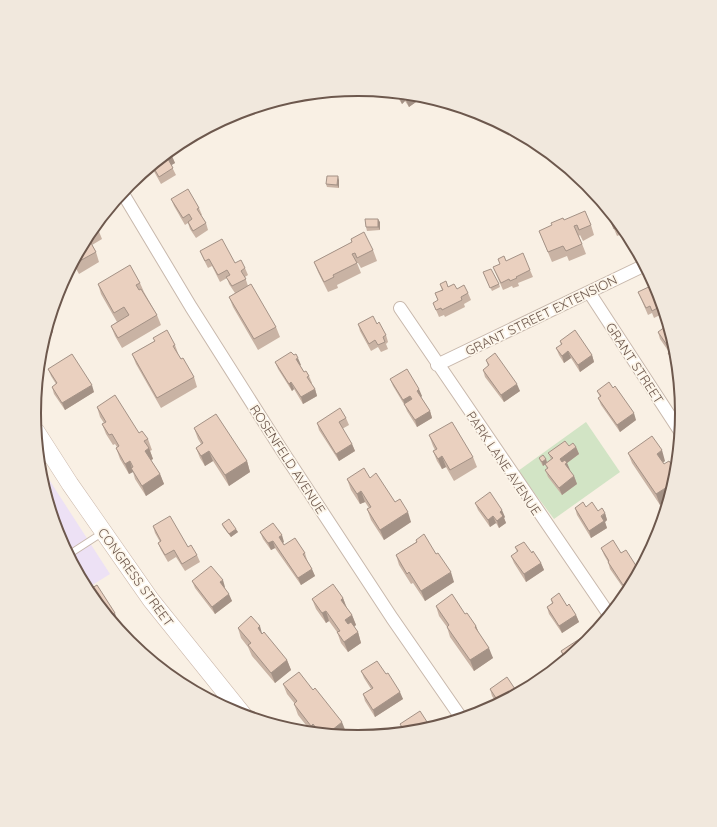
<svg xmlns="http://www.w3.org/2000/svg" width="717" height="827" viewBox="0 0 717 827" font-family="Quicksand,sans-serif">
  <rect width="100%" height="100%" fill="#f9f0e4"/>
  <!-- education -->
  <path fill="#ede1f5" d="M39,464L110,574L86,589L59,537L40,477Z"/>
  <!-- green -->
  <path fill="#d2e4c5" d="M586,422L620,472L554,519L518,471Z"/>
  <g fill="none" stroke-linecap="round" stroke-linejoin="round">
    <!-- lane casing -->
    <g stroke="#c8b8ac" stroke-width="8">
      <path id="lane" d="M68,555L102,533"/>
    </g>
    <!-- street casing -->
    <g stroke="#c8b8ac" stroke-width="14">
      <path id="street" d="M122,192L191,307L281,449L392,618L462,719
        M589,292L681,433
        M400,308L610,616
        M437,365L645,265"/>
    </g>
    <!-- secondary casing -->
    <g stroke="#cdbaad" stroke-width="18">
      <path id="secondary" d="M36,431L70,484L151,600L245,717"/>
    </g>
    <!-- lane -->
    <use href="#lane" stroke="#fff" stroke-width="6"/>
    <!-- street -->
    <use href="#street" stroke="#fff" stroke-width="12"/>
    <!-- secondary -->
    <use href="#secondary" stroke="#fff" stroke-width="17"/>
  </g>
  <!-- wall -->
  <path fill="#c9b3a4" d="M395,93L413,94V95L416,102L409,107L405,101L402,104Z
    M169,151L175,163L171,165L176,175L161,184L151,166Z
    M339,180V188L327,187L326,184Z
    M171,199L199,208L202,215H201L206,223L208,230L196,238L190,229L188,223L185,225L174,206Z
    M608,209L627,232L617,236L606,210Z
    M564,220L591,225L594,235L583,241L580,235L579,236L586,254L569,261L567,256L552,262L539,231Z
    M380,222V230L367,231L366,227Z
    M98,229L102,239L92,245L96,252L99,262L79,274L73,263L89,233Z
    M351,239L373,250L377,261L361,268L358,263H357L361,273L337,285L338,288L328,292L318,272L314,262L352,242Z
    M200,251L235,263L245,268L248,275L245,277L248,286L276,327L280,337L258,350L233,307L229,297L235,293L229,284L227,278L220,282L212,266L208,268L203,258Z
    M498,259L530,270L533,277L518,283L519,286L513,288L512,286L503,290L493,267L500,264Z
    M483,272L499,284L500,287L492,291Z
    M140,283L144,292L157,315L161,325L122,348L115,336L111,326L117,322L101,294L98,284Z
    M440,284L468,293L471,300L464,304L465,307L445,317L444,315L439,317L433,303L438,301L435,293L442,290Z
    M658,290L664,308H662L664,313L654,318L652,313L648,315L638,292Z
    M50,317L52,321L49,322L53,331L51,336L48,338L44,337Z
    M358,324H377L386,335L388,342L386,344L388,349L381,352L378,347L371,351L360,331Z
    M658,332L677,350L678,365L676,367L671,360L668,353L669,352L660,339Z
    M153,338L175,345L179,356L194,377L197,387L161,408L136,364L132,354L155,341Z
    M560,341L592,355L594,362L580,372L571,358L564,363L559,355L556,348L561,345Z
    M486,360L520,391L504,402L485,377L483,370L488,366Z
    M275,362L301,365H300L304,372L309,376L312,383L311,384L315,389L317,396L303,404L294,389L292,391L278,369Z
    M48,369L94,392L65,410L54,394L52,387L56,384L51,376Z
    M390,379L422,396L421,397L430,411L432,418L417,427L407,411L405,406L393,386Z
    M597,391L636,420L620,432L601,405L598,398L600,397Z
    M97,407L139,433L148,439L152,450L150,451L153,459L151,460L160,474L164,484L146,496L135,479L133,472L129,474L120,459L116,448L117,447L115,444L113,445L106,434L102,424L104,423L100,417Z
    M346,418L349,425L342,429L352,444L355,451L339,461L319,430L317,423Z
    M194,428L247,461L250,472L229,486L213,461L205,466L200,458L196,448L201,444L198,439Z
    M429,435L473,457L477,467L454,481L446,467L442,469L437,461L433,451L435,450L433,446Z
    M569,446L576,447L579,454L567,463L570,470H569L574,476L577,484L562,495L548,477L545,470L547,469L545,464L543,466L540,461L539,458L546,459L547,462L551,459L548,453Z
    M628,453L665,461L663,463L664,464L660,505L632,463Z
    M370,478L395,502L411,522L384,540L371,520L367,509L369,508L365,502L360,504L351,490L347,479Z
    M475,503L505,517L504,518L506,523L499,528L496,523L490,527L478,510Z
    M575,508L598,511L605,513L607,520L605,522L607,528L591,538L577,515Z
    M222,524L238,532L231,537L223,527Z
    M153,526L188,547L197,555L200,562L185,571L176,557L168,562L161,550L158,543L160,542L155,533Z
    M260,532L284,542L283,543L284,545L305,553L307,560L315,576L301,585L275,548L271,550L263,539Z
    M416,540L454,582L425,601L413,583L411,584L399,565L396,555L416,542Z
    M515,547L532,553L541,563L544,570L526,582L514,563L511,556L517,552Z
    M601,548L621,553L640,572L631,588L626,592L610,569L608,562L604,555Z
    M192,581L225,587V588L232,601L215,614L195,588Z
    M343,598L347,608L352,615L356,625L354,627L358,632L361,643L348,652L341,643L337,632L329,621L326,623L316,609L312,599Z
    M551,599L567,606L576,615L579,622L562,633L549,614L547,607L552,603Z
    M436,606L465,614L476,626L479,634L493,658L474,671L450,637L447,627L439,616Z
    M238,628L262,634L287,660L291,670L275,683L252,656L248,647L241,638Z
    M588,643L565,661L561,651Z
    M361,671L386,674L403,699L375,717L365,701L363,694L371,689L364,678Z
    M283,684L346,732L341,736L313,734L298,715L294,704H295L287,694Z
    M490,689H515L520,693L498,705L492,696Z
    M400,724L422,732L403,734Z"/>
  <!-- shaded-wall -->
  <path fill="#a49286" d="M403,94L405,101L402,104L399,97Z
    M413,95L416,102L409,107L406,100Z
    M172,156L175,163L170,166L168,159Z
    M338,176L339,180V188L337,185Z
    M378,219L380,222V230L378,227Z
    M50,324L53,331L51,336L49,329Z
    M568,351L571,358L564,363L562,356Z
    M592,355L594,362L580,372L578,365Z
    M298,358L301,365L298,366L296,359Z
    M676,358L678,365L676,367L673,360Z
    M291,382L294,389L292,391L289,384Z
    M517,384L520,391L504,402L501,395Z
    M92,385L94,392L65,410L62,403Z
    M315,389L317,396L303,404L301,397Z
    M419,389L422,396L420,398L417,391Z
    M410,396L413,403L405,405L403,400Z
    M430,411L432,418L417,427L415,420Z
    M634,413L636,420L620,432L617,425Z
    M352,444L355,451L339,461L336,454Z
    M576,447L579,454L563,466L560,459Z
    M149,448L153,459L149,461L145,451Z
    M662,450L665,461L660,464L657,454Z
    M209,451L213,461L205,466L201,456Z
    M442,456L446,467L442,469L438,459Z
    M546,459L547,463L543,466L542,462Z
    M130,461L133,472L131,468L133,472L129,474L125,464Z
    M247,461L250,472L229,486L225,475Z
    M567,463L570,470L567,471L565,464Z
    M160,474L164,484L146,496L142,486Z
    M574,476L577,484L562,495L559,488Z
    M675,482L670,498L660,505L656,494Z
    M361,491L365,502L360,504L357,494Z
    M502,510L505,517L504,518L506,523L499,528L497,521L500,512Z
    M408,512L411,522L384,540L380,530Z
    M605,513L607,520L605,522L607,528L591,538L589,531Z
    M493,516L496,523L490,527L488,520Z
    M236,529L238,532L231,537L229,534Z
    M282,535L284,542L281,544L279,537Z
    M273,541L275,548L271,550L268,543Z
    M541,563L544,570L526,582L524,574Z
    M312,569L315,576L301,585L298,578Z
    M451,572L454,582L425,601L421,591Z
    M638,575L631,588L626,592L623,585Z
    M223,580L225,587L223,589L220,582Z
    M229,594L232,601L215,614L212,607Z
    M343,598L347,609L341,600Z
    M326,611L329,621L326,623L322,613Z
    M115,613L117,620L113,623L108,617Z
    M352,615L356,625L349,630L345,620Z
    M576,615L579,622L562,633L559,626Z
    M260,626L263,637L258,628Z
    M476,626L480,636L475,627Z
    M358,632L361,643L348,652L344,642Z
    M489,648L493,658L474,671L470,660Z
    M287,660L291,670L275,683L271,673Z
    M400,692L403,699L375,717L373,710Z
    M342,722L346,732L341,736L326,735Z
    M313,724L316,734H314L311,726Z"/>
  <!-- building -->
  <path fill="#ead0bf" stroke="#a49286" d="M397,93L412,94L413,95L406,100L403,94L399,97Z
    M169,151L172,156L168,159L173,168L159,177L152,165Z
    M327,176H338L337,185L326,184Z
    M188,189L199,208L197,209L206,223L193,231L188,222L192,219L189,214L183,218L171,199Z
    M608,209L622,226L614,229L606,210Z
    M585,211L591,225L579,230L577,225L574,226L582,244L566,251L563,246L548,252L539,231L552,225L551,223L563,218L564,220Z
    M365,219H378V227H366Z
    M96,224L98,229L88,235L89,233Z
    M364,232L373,250L357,258L355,253L352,254L357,263L333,275L334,277L324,282L314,262L352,242L351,239Z
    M87,236L96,252L76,263L74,261Z
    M222,239L235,263L241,260L245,268L241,271L246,279L232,286L226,277L230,275L227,270L218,275L209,259L205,261L200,251Z
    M523,253L530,270L516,277L517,278L510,281L509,279L501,283L493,267L500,264L498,259L504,256L506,261Z
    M130,265L140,283L136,285L139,290L141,289L157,315L118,338L111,326L129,315L124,307L114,313L98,284Z
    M491,269L499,284L490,288L483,272Z
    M446,281L448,287L454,284L457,289L464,285L468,293L461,297L462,300L442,310L441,308L436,310L433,303L438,300L435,293L443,290L440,284Z
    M251,284L276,327L254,339L229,297Z
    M655,284L658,290L662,301L659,302L661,306L652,311L650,306L646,308L638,292Z
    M373,316L377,324L379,322L386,335L383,337L385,342L378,345L375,340L369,344L358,324Z
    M49,322L50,324L49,329L46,330Z
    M669,324L677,350L678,361L676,358L673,360L668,353L671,351L658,332Z
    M167,330L175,345L173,346L181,359L183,358L194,377L157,398L132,354L155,341L153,338Z
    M575,330L592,355L578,365L568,351L562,356L556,348L562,344L560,341Z
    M291,352L294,355L296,354L298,358L296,359L304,372L306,371L309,376L307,377L315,389L301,397L291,382L289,384L275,362Z
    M495,353L517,384L501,395L483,370L489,365L486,360Z
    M72,354L92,385L62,403L52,387L57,383L48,369Z
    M407,369L419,389L417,391L430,411L415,420L404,404L412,399L410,396L403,400L390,379Z
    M609,382L613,388L615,386L634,413L617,425L598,398L601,396L597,391Z
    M115,395L139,433L142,431L148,439L144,441L149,448L145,451L160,474L142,486L131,468L133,467L130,461L125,464L116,448L119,446L112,434L109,435L102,424L106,422L97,407Z
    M340,408L346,418L339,422L352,444L336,454L317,423Z
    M216,414L247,461L225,475L209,451L201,456L196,448L203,443L194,428Z
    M452,422L473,457L450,470L442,456L438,459L433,451L437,449L429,435Z
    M652,436L662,450L657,454L664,464L669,461L677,472L675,482L656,494L628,453Z
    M565,441L569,446L573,443L576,447L560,459L562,462L565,460L567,463L565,464L574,476L559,488L545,470L548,468L545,464L553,458L548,453Z
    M543,455L546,459L542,462L539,458Z
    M364,468L370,478L376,473L395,502L400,499L408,512L380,530L367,509L371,507L361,491L357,494L347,479Z
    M490,492L502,510L500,512L503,516L497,521L493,516L488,520L475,503Z
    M583,502L586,507L592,502L598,511L602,508L605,513L601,516L604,521L589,531L575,508Z
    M170,516L188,547L191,545L197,555L182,564L174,550L165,555L158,543L161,541L153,526Z
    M229,519L236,529L229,534L222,524Z
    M273,523L282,535L279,537L284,545L295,538L305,553L303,554L312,569L298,578L273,541L268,543L260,532Z
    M424,534L436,554L438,553L451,572L421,591L409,572L407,574L396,555L417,542L416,540Z
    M613,540L621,553L626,550L640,572L638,575L623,585L608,562L609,561L601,548Z
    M524,542L532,553L533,551L541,563L524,574L511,556L518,551L515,547Z
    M211,566L223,580L220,582L229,594L212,607L192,581Z
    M333,584L343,598L341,600L352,615L345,620L348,624L351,622L358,632L344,642L337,632L340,631L326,611L322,613L312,599Z
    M97,585L115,613L108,617L87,591Z
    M559,593L567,606L569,604L576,615L559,626L547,607L553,603L551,599Z
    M452,594L465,614L467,613L476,626L475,627L489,648L470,660L447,627L449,625L436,606Z
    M251,616L260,626L258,628L262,634L264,632L287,660L271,673L248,645L251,643L238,628Z
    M584,636L588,643L567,660L561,651Z
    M377,661L386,674L388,673L400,692L373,710L363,694L373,688L361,671Z
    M299,672L313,690L315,688L342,722L326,735L321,734L313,724L311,726L294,704L297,701L283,684Z
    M507,677L515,689L517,688L520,693L500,704L490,689Z
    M420,711L431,728L428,730L422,732L406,733L400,724Z"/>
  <g text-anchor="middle" stroke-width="3.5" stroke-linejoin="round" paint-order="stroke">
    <!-- street labels -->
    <g font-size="13" fill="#6d584d" stroke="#fcf5e9">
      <text transform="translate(541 315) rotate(-26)" y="5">GRANT STREET EXTENSION</text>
      <text transform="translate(635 363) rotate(57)" y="5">GRANT STREET</text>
      <text transform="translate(288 459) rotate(57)" y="5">ROSENFELD AVENUE</text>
      <text transform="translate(504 463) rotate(56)" y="5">PARK LANE AVENUE</text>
      <text transform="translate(136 577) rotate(54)" y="5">CONGRESS STREET</text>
    </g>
  </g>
  <!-- crop -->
  <path d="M0 0H717V827H0ZM41 413a317 317 0 1 1 634 0a317 317 0 1 1-634 0Z" fill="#f1e8dd" fill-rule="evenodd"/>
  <path fill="none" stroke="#6d584d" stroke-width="2" d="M41 413a317 317 0 1 1 634 0a317 317 0 1 1-634 0Z"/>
</svg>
